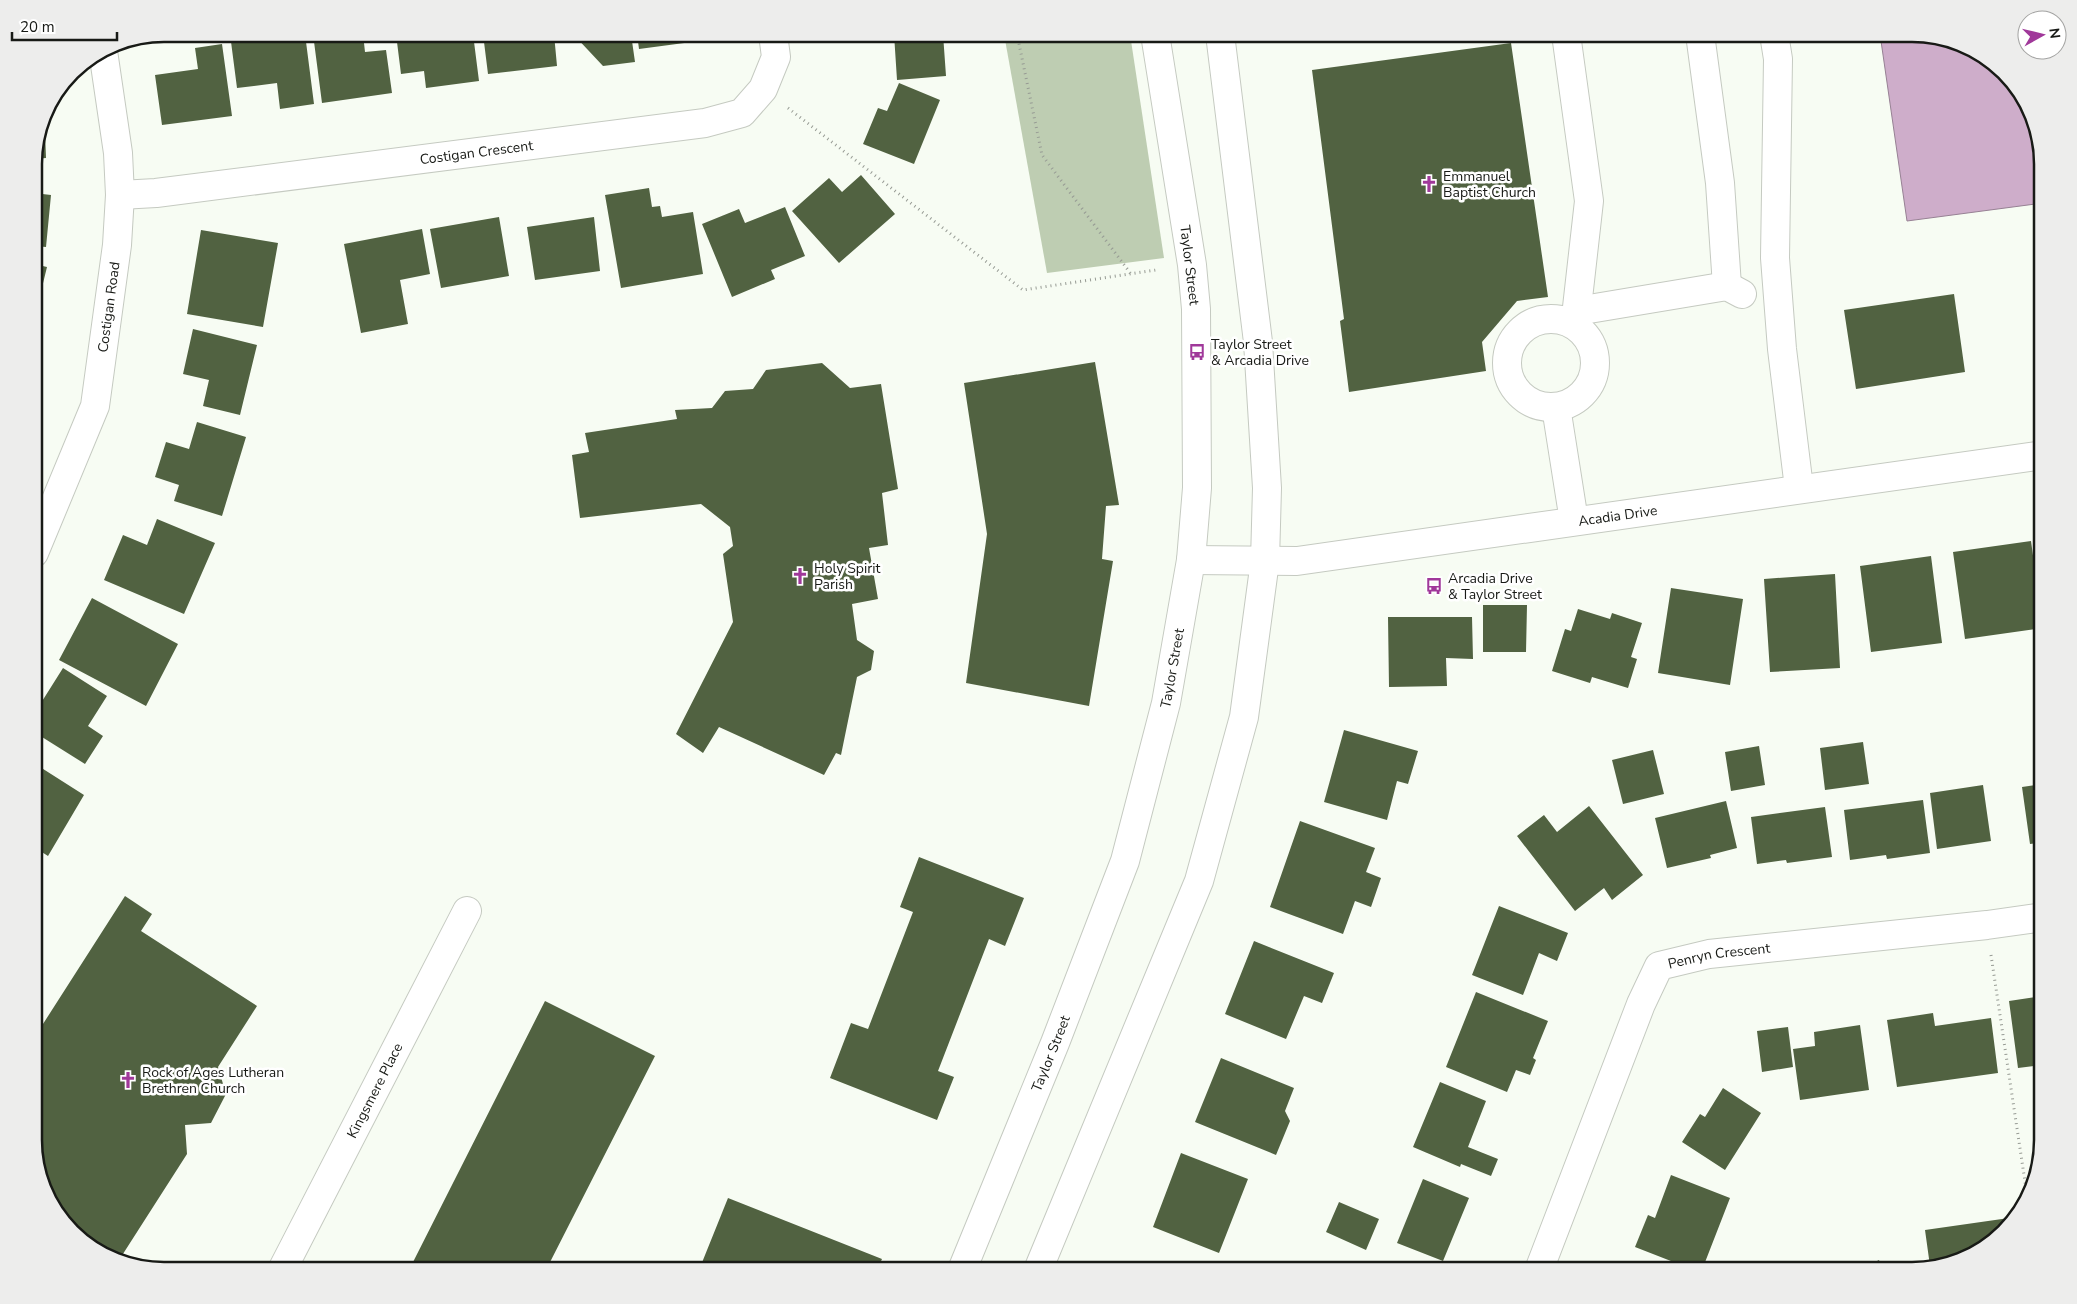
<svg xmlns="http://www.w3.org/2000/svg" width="2077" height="1304" viewBox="0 0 2077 1304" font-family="'Nunito Sans',sans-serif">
  <rect width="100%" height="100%" fill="#f7fcf3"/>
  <!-- green -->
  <path fill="#becdb2" d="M1004,34H1130L1164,258L1047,273Z"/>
  <!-- water -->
  <path fill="#ceadca" stroke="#978194" d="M1880,34H1913L1985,56L2026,99L2043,164V203L1907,221Z"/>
  <!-- building -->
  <path fill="#516241" d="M164,34L183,35L145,40V38Z
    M230,34H305L314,104L280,109L277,83L237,88Z
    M313,34H363L365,52L386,50L392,93L322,103Z
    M396,34H473L479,81L426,88L424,71L401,74Z
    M483,34H554L557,66L488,74Z
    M573,34H631L635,62L603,66Z
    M637,34H721L722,38L639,49Z
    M894,34H943L946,76L897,80Z
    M1511,43L1548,297L1517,301L1482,342L1486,371L1349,392L1340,321L1344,319L1312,70Z
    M222,44L232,116L162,125L155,75L198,69L195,48Z
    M899,83L940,100L914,164L863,144L878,108L887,111Z
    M40,131H45L46,158L34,159Z
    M861,175L895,214L839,263L792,211L829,178L842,192Z
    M649,188L652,207L660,206L662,217L693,212L703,274L621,288L605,195Z
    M34,193L51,195L46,247L34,246Z
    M785,207L805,256L771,270L775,279L732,297L702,224L739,209L745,223Z
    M499,217L509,276L441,288L430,229Z
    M594,217L600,271L535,280L527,227Z
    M422,229L430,274L400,280L408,324L361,333L344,244Z
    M201,230L278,243L263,327L187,314Z
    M34,264L47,267L35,316H34Z
    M1954,294L1965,372L1856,389L1844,310Z
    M193,329L257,345L240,415L203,406L209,380L183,374Z
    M1095,362L1119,505L1106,506L1102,559L1113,561L1089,706L966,683L987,534L964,383Z
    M822,363L850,388L881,384L898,489L882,493L888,545L869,548L878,599L852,604L857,640L874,651L871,670L857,677L841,755L836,753L824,775L719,727L703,753L676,734L733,622L723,554L733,546L730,527L701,504L580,518L572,455L589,452L585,433L677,419L675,410L712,408L725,391L753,389L766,370Z
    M197,422L246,437L222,516L174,501L179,485L155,477L166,442L189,449Z
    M157,519L215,543L184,614L104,580L123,535L147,545Z
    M2031,541L2043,628L1965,639L1953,552Z
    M1931,556L1942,643L1871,652L1860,566Z
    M1835,574L1840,668L1770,672L1764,579Z
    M1671,588L1743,599L1730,685L1658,673Z
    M92,598L178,644L146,706L59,660Z
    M1483,605H1527L1526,652H1483Z
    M1578,609L1610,619L1612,613L1642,623L1631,657L1637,659L1628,688L1592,677L1590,683L1552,671L1565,629L1571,631Z
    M1388,617H1472L1473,659L1446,658L1447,686L1389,687Z
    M63,668L107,696L88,726L103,736L85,764L34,732V714Z
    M1344,730L1418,751L1408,784L1397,781L1387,820L1324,802Z
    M1863,742L1869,784L1825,790L1820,748Z
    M1759,746L1765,785L1731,791L1725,752Z
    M1653,750L1664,794L1623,804L1612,760Z
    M40,767L84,795L48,856L34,847V776Z
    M2043,784V842L2030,844L2022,787Z
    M1983,785L1991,841L1937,849L1930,793Z
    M1923,800L1930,853L1887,859L1886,855L1850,860L1844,810Z
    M1726,801L1737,848L1710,855L1711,858L1667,868L1655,818Z
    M1589,806L1643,875L1612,900L1604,888L1575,911L1517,836L1544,815L1557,832Z
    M1825,807L1832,857L1787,863L1786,860L1757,864L1751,817Z
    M1300,821L1375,848L1366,872L1381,878L1371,907L1355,901L1343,934L1270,907Z
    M919,857L1024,898L1005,946L989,939L938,1071L954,1077L937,1120L830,1078L851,1023L868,1029L913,912L900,907Z
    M125,896L152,914L141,931L257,1006L218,1067L226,1094L211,1123L185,1125L187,1154L121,1257L92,1248L51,1205L34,1148V1038Z
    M1499,906L1568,933L1557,961L1539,953L1523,995L1472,975Z
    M1254,941L1334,973L1322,1003L1304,996L1286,1039L1225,1014Z
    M1476,992L1548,1021L1533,1058L1536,1060L1530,1075L1516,1070L1507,1092L1446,1067Z
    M2043,996V1065L2018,1068L2009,1001Z
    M545,1001L655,1056L546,1270H409Z
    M1933,1013L1935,1026L1991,1018L1998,1073L1897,1087L1887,1020Z
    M1860,1025L1869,1090L1800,1100L1793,1049L1815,1046L1814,1032Z
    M1788,1027L1793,1067L1762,1072L1757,1031Z
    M1221,1058L1294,1088L1285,1111L1290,1121L1276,1155L1195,1122Z
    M1440,1082L1486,1101L1468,1147L1498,1159L1491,1176L1461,1164L1460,1167L1413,1147Z
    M1723,1088L1761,1113L1725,1170L1682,1142L1700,1114L1705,1117Z
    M1181,1153L1248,1179L1219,1253L1153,1227Z
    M1671,1175L1730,1198L1702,1270H1694L1635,1247L1648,1215L1655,1218Z
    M1423,1179L1469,1198L1443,1261L1397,1243Z
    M728,1198L882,1259L877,1270H699Z
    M1339,1202L1379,1219L1366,1250L1326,1232Z
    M2016,1217L1978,1253L1930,1266L1925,1230Z
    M1878,1260L1896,1270H1873Z
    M1626,1263L1644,1270H1623Z"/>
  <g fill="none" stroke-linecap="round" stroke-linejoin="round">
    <!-- minor casing -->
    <g stroke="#c5cac1" stroke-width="30">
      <g id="minor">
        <path d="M1566,34L1589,201L1575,325"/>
        <path d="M1700,34L1720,183L1727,286"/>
        <path d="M1774,34L1778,59L1775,258L1782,349L1799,488"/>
        <path id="s1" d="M120,195L156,193L705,123L742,113L763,89L776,57L773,34"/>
        <path d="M1577,311L1727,286L1742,294"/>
        <circle cx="1551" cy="363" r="44"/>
        <path d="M1556,407L1574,521"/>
        <path id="s2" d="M34,553L95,406L117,245L120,195L118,153L103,51"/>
        <path id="s3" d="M1191,560L1297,561L2043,455"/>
        <path id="s4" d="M282,1270L467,911"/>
        <path id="s5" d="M1539,1270L1641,1004L1659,966L1709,954L1987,925L2043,917"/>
      </g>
    </g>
    <!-- major casing -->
    <g stroke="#c5cac1" stroke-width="30">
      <g id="major">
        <path id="s6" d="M962,1270L1055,1043L1125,861L1166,703L1191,560L1197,488L1196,309L1192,265L1155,34"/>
        <path d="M1038,1270L1199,881L1244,717L1265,561L1267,488L1258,342L1220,34"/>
      </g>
    </g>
    <!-- path -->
    <path stroke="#979b94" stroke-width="3" stroke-dasharray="1 4" stroke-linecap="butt" d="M1017,34L1042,155L1131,274
      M788,108L1023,290L1156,270
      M1991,955L2027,1195"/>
    <!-- minor -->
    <use href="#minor" stroke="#fff" stroke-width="28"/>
    <!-- major -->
    <use href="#major" stroke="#fff" stroke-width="28"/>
  </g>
  <!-- icons -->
  <defs>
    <g id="church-bare" transform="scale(1.35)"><path d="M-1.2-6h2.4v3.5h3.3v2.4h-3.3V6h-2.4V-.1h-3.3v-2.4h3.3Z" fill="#a0389a" stroke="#fff" stroke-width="2.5" paint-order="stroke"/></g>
    <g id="bus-bare" transform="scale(1.35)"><path d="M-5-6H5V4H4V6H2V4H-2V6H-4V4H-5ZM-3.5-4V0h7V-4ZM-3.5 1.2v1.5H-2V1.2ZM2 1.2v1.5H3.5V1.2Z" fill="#a0389a" stroke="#fff" stroke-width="2.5" paint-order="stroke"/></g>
  </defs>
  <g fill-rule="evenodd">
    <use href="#church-bare" x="1429" y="184"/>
    <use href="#bus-bare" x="1197" y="352"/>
    <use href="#church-bare" x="800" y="576"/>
    <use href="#bus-bare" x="1434" y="586"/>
    <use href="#church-bare" x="128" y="1080"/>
  </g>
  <g text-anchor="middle" stroke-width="5" stroke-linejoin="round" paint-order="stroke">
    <!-- street labels -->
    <g font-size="14" fill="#181a16" stroke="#fff">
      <text dy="5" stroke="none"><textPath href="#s1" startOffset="359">Costigan Crescent</textPath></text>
      <text transform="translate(1190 265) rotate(83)" y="5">Taylor Street</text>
      <text dy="5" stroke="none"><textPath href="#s2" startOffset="259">Costigan Road</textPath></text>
      <text dy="5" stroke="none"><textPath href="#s3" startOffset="430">Acadia Drive</textPath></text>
      <text dy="5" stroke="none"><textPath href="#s6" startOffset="639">Taylor Street</textPath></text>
      <text dy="5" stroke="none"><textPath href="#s5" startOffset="388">Penryn Crescent</textPath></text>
      <text dy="5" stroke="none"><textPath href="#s6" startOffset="234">Taylor Street</textPath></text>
      <text dy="5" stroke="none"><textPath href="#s4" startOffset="202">Kingsmere Place</textPath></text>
    </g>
    <!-- poi labels -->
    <g font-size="14" fill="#181a16" stroke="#fff" text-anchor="start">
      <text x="1443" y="181">Emmanuel<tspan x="1443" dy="16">Baptist Church</tspan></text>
      <text x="1211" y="349">Taylor Street<tspan x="1211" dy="16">&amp; Arcadia Drive</tspan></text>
      <text x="814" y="573">Holy Spirit<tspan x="814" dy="16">Parish</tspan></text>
      <text x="1448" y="583">Arcadia Drive<tspan x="1448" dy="16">&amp; Taylor Street</tspan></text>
      <text x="142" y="1077">Rock of Ages Lutheran<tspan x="142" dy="16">Brethren Church</tspan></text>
    </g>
  </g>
  <!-- crop -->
  <path d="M0 0H2077V1304H0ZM164 42H1912A122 122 0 0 1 2034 164V1140A122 122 0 0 1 1912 1262H164A122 122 0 0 1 42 1140V164A122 122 0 0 1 164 42Z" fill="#ededec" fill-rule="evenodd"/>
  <path fill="none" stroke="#181a16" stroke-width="2.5" d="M164 42H1912A122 122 0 0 1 2034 164V1140A122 122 0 0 1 1912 1262H164A122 122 0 0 1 42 1140V164A122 122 0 0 1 164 42Z"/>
  <!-- north arrow -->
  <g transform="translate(2042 35) rotate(82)"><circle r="24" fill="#ffffff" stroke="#a3a3a2"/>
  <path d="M0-4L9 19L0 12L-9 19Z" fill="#a0389a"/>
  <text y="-8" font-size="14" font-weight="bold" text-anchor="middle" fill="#181a16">N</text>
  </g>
  <!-- scale -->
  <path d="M12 32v8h105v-8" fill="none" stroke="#181a16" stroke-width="2.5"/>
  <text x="20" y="32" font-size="15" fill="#181a16" stroke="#ffffff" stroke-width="4" paint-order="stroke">20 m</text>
</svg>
